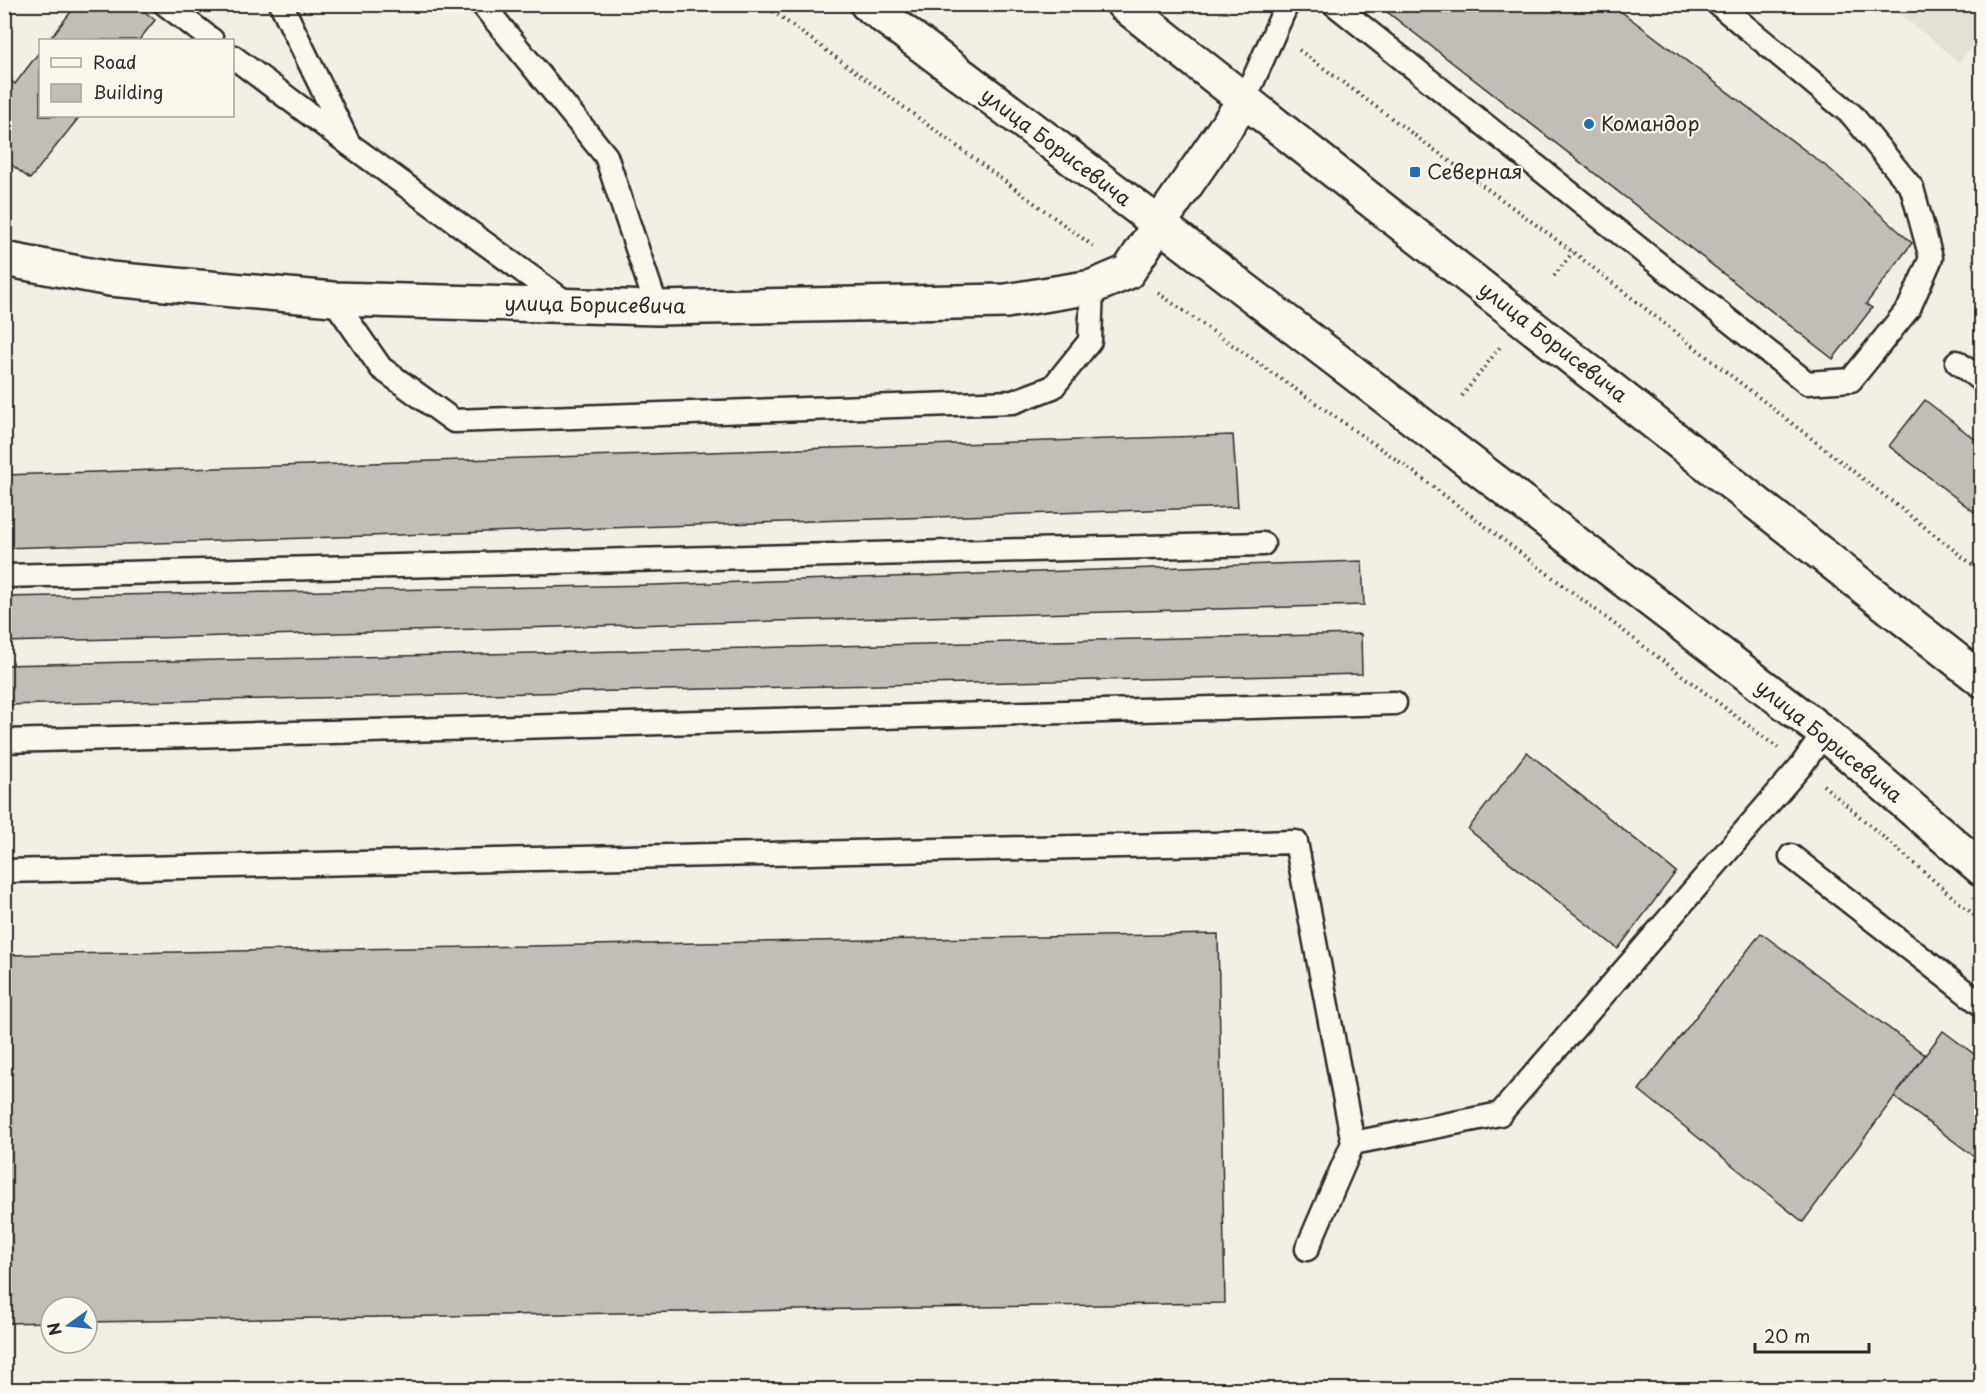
<svg xmlns="http://www.w3.org/2000/svg" width="1986" height="1394" viewBox="0 0 1986 1394" font-family="'Playpen Sans',sans-serif">
  <rect width="100%" height="100%" fill="#f3efe4"/>
  <filter id="ink" filterUnits="userSpaceOnUse"><feTurbulence type="fractalNoise" baseFrequency=".0167" numOctaves="2"/><feDisplacementMap in="SourceGraphic" scale="12" xChannelSelector="R" yChannelSelector="G"/><feConvolveMatrix kernelMatrix="1 2 1 2 8 2 1 2 1" color-interpolation-filters="sRGB"/></filter>
  <g filter="url(#ink)">
    <!-- built -->
    <path fill="#e4e0d6" d="M1889,5H1981V35L1959,62Z"/>
    <!-- building -->
    <path fill="#c0beb6" stroke="#2b2b2b" stroke-width="1.5" d="M77,4H135L155,20L139,40H49Z
      M1377,4H1611L1831,170L1912,243L1866,304L1872,308L1833,359Z
      M40,51V116H80L30,179L4,159V75L15,84Z
      M1925,400L1982,445V518L1889,446Z
      M1233,435L1238,507L4,548V475Z
      M1362,561L1364,605L4,642V597L655,585Z
      M1361,634L1362,674L4,705V665Z
      M1527,752L1676,872L1618,949L1468,829Z
      M1761,933L1925,1055L1803,1222L1639,1090Z
      M1218,934L1225,1303L87,1322V1307H51V1322L4,1323V955Z
      M1943,1031L1982,1060V1162L1894,1097Z"/>
    <g fill="none" stroke-linecap="round" stroke-linejoin="round">
      <!-- lane casing -->
      <g stroke="#2b2b2b" stroke-width="27">
        <path id="lane" d="M165,4L212,40
          M281,4L347,140
          M482,4L606,156L657,308
          M1334,4L1807,383L1851,380L1909,308L1931,258L1912,188L1852,115L1718,4
          M232,56L349,144L568,304
          M1244,101L1287,4
          M333,299L381,368L454,421L1013,402L1053,387L1090,341L1092,287
          M1957,362L1982,381
          M4,576L1263,544
          M4,741L1395,703
          M1791,856L1982,1005
          M4,871L1296,842L1353,1143L1307,1249
          M1353,1143L1500,1114L1801,766L1824,733"/>
      </g>
      <!-- street casing -->
      <g stroke="#2b2b2b" stroke-width="38">
        <path id="street" d="M4,259L110,279L333,299L657,308L1006,301L1092,287L1128,272L1159,224L1244,101"/>
      </g>
      <!-- secondary casing -->
      <g stroke="#2b2b2b" stroke-width="38">
        <path id="secondary" d="M867,4L1159,224L1824,733L1982,869
          M1123,4C1408,231 1696,454 1982,680"/>
      </g>
      <!-- path -->
      <path stroke="#2b2b2b" stroke-width="4" stroke-dasharray="1.5 4.5" stroke-linecap="butt" d="M763,4L1093,246
        M1299,50L1573,252L1982,572
        M1554,276L1573,252
        M1158,293L1407,467L1778,748
        M1462,396L1500,347
        M1823,785L1982,922"/>
      <!-- lane -->
      <use href="#lane" stroke="#fbf7ec" stroke-width="22"/>
      <!-- street -->
      <use href="#street" stroke="#fbf7ec" stroke-width="33"/>
      <!-- secondary -->
      <use href="#secondary" stroke="#fbf7ec" stroke-width="33"/>
    </g>
  </g>
  <!-- markers -->
  <g fill="#1f6fb2" stroke="#fbf7ec" stroke-width="2">
    <circle cx="1589" cy="124" r="6"/>
    <rect x="1409" y="166" width="12" height="12" rx="3"/>
  </g>
  <g text-anchor="middle" stroke-width="4.5" stroke-linejoin="round" paint-order="stroke">
    <!-- poi labels -->
    <g font-size="20" fill="#2b2b2b" stroke="#fbf7ec" text-anchor="start">
      <text x="1601" y="131">Командор</text>
      <text x="1427" y="179">Северная</text>
    </g>
    <!-- street labels -->
    <g font-size="20" fill="#2b2b2b" stroke="#fbf7ec">
      <text transform="translate(1056 147) rotate(37)" y="7">улица Борисевича</text>
      <text transform="translate(595 305) rotate(1)" y="7">улица Борисевича</text>
      <text transform="translate(1553 342) rotate(38)" y="7">улица Борисевича</text>
      <text transform="translate(1829 741) rotate(39)" y="7">улица Борисевича</text>
    </g>
  </g>
  <!-- margin -->
  <rect width="1986" height="1394" fill="none" stroke="#fbf7ec" stroke-width="24"/>
  <rect x="12" y="12" width="1962" height="1370" fill="none" stroke="#2b2b2b" stroke-width="2" filter="url(#ink)"/>
  <!-- legend -->
  <rect x="39" y="39" width="195" height="78" fill="#fbf7ec" stroke="#a8a59f" stroke-width="1.5"/>
  <rect x="51" y="58" width="30" height="9" fill="#fbf7ec" stroke="#a8a59f" stroke-width="1.5"/>
  <text x="93" y="69" font-size="18" fill="#2b2b2b">Road</text>
  <rect x="51" y="84" width="30" height="18" fill="#c0beb6" stroke="#a8a59f" stroke-width="1.5"/>
  <text x="93" y="99" font-size="18" fill="#2b2b2b">Building</text>
  <!-- north arrow -->
  <g transform="translate(69 1325) rotate(255)"><circle r="28" fill="#fbf7ec" stroke="#a8a59f" stroke-width="1.5"/>
  <path d="M0-4.5L10 22L0 15L-10 22Z" fill="#1f6fb2"/>
  <text y="-9" font-size="16" font-weight="bold" text-anchor="middle" fill="#2b2b2b">N</text>
  </g>
  <!-- scale -->
  <path d="M1755 1343v9h114v-9" fill="none" stroke="#2b2b2b" stroke-width="3"/>
  <text x="1764" y="1343" font-size="18" fill="#2b2b2b" stroke="#fbf7ec" stroke-width="4.5" paint-order="stroke">20 m</text>
</svg>
